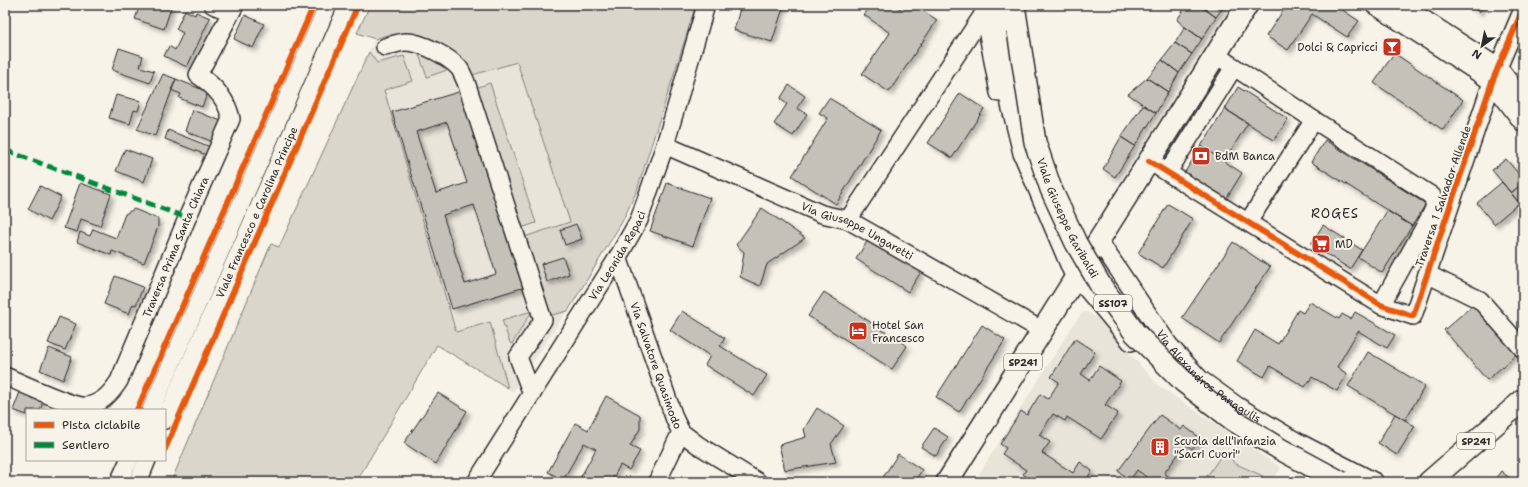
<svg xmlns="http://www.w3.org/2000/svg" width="1528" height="487" viewBox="0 0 1528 487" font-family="'Shantell Sans',sans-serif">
  <defs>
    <filter id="shadow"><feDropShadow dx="3.5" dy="3.5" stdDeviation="2" flood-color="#0004"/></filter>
  </defs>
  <rect width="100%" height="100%" fill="#f7f3e8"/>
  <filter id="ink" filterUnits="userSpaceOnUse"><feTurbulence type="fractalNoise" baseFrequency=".025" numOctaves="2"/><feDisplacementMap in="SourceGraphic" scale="8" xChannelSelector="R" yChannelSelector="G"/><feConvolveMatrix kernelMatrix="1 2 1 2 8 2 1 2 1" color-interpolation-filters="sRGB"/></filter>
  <g filter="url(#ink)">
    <!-- built -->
    <path fill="#e8e4da" d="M388,10L568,75L598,264L513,392L279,247Z
      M1087,312L1097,318L1159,386L1281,468L1271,482H974L1077,319L1082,313Z"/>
    <!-- green -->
    <path fill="#dad6cc" stroke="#82807c" d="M370,5H696L637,190L622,222L568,311L548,316L521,238L570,222L517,62L469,76L422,39L387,35L375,39L357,33Z
      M369,52L377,63L404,56L413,81L384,90L456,332L490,322L508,388L437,345L356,482H171L271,244L279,247Z
      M418,52L453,68L427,77Z
      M490,83L536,223L518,229L472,89Z
      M532,311L512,344L510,343L502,320Z
      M1223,453L1231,458L1234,463L1263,476L1258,482H1203Z"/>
    <!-- building -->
    <path fill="#c4c1b9" stroke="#2b2b2b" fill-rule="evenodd" filter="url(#shadow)" d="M140,5H172L164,29L135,19Z
      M741,5H784L772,42L734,30Z
      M871,5H894L900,9L903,5H914L937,20L889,92L862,74L890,33L864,15Z
      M1187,5H1199L1216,17L1202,39L1185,27L1177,20Z
      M1199,5H1225L1216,17Z
      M1287,5H1335L1359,21L1347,37L1312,14L1288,50L1266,36Z
      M1468,5H1484L1479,12Z
      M185,10L195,15L196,12L210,18L187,67L164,56L169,46L175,50L183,33L176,29Z
      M245,15L264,24L253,48L234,39Z
      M1185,27L1202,39L1192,54L1175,43Z
      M1175,43L1192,54L1179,73L1162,60Z
      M119,48L143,56L140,67L154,71L150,83L112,70Z
      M1394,53L1463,100L1443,130L1374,83Z
      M1162,60L1179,73L1168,92L1147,78Z
      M163,74L176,79L155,136L137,129Z
      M1147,78L1168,92L1156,113L1128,94Z
      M176,79L208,92L202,107L179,98L181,94L171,90Z
      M789,85L805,96L797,108L807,114L793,136L774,124L787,104L780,99Z
      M1238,87L1288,119L1274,140L1225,109Z
      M465,90L525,287L452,309L392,112ZM447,122L467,183L436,193L416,132ZM474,205L496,274L465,284L443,215Z
      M960,93L984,109L952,158L928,143Z
      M116,95L141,101L138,111L134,110L130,124L109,118Z
      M829,98L881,130L836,204L792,176L828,118L819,113Z
      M1143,105L1156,113L1135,146L1121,137Z
      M1225,109L1248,123L1224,161L1201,146Z
      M192,110L224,122L216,143L185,131Z
      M168,130L213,148L209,156L165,139Z
      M1121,137L1135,146L1115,177L1103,169Z
      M1325,140L1426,204L1412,226L1311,162Z
      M1201,146L1242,173L1226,199L1185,172Z
      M125,149L152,159L144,182L116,171Z
      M1506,159L1523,179V183L1511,193L1492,170Z
      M1502,182L1519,203L1494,224L1477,203Z
      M80,183L111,194L100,226L81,219L77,232L64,228Z
      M667,183L710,198L693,246L650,231Z
      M1523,183V207L1511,193Z
      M40,186L61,197L49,221L28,209Z
      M1168,204L1193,219L1163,268L1138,253Z
      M762,208L805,238L767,264L760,286L740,277L744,252L736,245Z
      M134,209L158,219V227L144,263L112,251L111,255L77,242L80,232L90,236L93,229L116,238L125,214Z
      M1387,211L1412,226L1382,273L1358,257Z
      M576,224L582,239L565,245L560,230Z
      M1323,225L1362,250L1350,269L1311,244Z
      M868,240L921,272L908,292L856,259Z
      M1233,242L1270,267L1219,343L1182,318Z
      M563,257L569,274L547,282L541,264Z
      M115,276L143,287L136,305L133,304L129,314L104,304Z
      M824,292L907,346L892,369L808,316Z
      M1310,302L1339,319L1342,314L1351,319L1355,312L1395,335L1387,348L1358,331L1337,367L1347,374L1337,391L1312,377L1305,387L1270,366L1264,377L1237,361L1255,330L1278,344L1298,310L1303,313Z
      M1474,304L1517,354L1487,380L1444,330Z
      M682,311L725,338L720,346L767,375L754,396L705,365L710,356L670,330Z
      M59,317L76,324L65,350L48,343Z
      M982,325L1005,340L959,412L936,397Z
      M1075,339L1095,352L1081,374L1090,380L1099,366L1121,381L1105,405L1118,413L1101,439L1067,417L1065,421L1053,414L1039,435L1050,442L1042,453L1073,473L1080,462L1092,471L1088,477L1097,482H1034L1023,474L1026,470L1002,454L1006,448L1000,444L1021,411L1027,415L1040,394L1048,399L1059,382L1051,377Z
      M49,348L72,357L63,380L40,370Z
      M1368,352L1425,386L1405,420L1348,386Z
      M22,387L45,396L40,410H27V415L13,410Z
      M438,393L467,411L436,464L404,443Z
      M606,396L640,415V429L630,446L640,451L629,470L620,465L611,482H578L596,449L584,443L563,480L548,472L575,423L588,430Z
      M817,408L844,426L831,444L836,462L785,470L779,445L806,437L804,429Z
      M1395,414L1415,426L1397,455L1378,443Z
      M1160,415L1181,430L1184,426L1200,438L1192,449L1186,444L1164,473L1176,482H1153L1137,470L1130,480L1118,471Z
      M934,428L948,437L936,456L921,447Z
      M898,454L922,470L914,482H880Z
      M1501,471L1514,482H1484L1488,478L1495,479Z"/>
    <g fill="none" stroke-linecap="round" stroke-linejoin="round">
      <!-- minor casing -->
      <g stroke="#2b2b2b" stroke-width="20">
        <g id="minor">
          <path d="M213,5L231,12"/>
          <path d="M1374,5L1492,82L1523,123"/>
          <path d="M1402,5L1499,68L1523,100"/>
          <path d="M984,7V13L999,93"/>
          <path d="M385,47C392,45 399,42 406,42C422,42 449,57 459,68C462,72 464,78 466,82L543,320L518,357L532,394"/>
          <path d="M1216,55L1314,120L1432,196L1435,206L1430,217L1381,305"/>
          <path id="s1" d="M665,145L822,214L848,220L1043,331"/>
          <path d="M1149,161L1381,305L1413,316L1492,82L1523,9"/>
          <path d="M1168,172L1234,67"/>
          <path d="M848,220L984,13"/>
          <path d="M1248,222L1314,120"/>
          <path id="s2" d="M1099,241L1169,345L1200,379L1236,405L1296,441L1375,482"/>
          <path id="s3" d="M618,257L675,420L681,432L698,445L758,482"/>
          <path d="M1427,274L1480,300L1523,349"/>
          <path d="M1076,276L1131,342"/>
          <path id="s4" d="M5,376C19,382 74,408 86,406C102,404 111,393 119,381L188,216L231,119C227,99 215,86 198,75L235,5"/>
          <path d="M151,410L328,5"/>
          <path id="s5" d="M165,420L348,5"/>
          <path d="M119,482L129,460"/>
          <path d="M138,482L147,460"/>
          <path id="s6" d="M476,482L618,257L639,220L665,145L706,5"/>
          <path d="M657,482L681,432"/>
        </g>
      </g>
      <!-- major casing -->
      <g stroke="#2b2b2b" stroke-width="24">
        <path id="major" d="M998,5L1007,84L1024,153L1076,276
          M1014,5L1018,31
          M947,482L1247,5
          M1429,482L1523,400"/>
      </g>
      <!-- minor -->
      <use href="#minor" stroke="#f7f3e8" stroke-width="17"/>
      <!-- major -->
      <use href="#major" stroke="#f7f3e8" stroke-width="21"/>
      <!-- major-bridge casing -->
      <g stroke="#2b2b2b" stroke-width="24" stroke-linecap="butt">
        <g id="major-bridge">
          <path id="s7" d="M1018,31L1035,142L1051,189L1076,243L1101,286L1135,333L1184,382L1233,420L1280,449L1341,482"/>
        </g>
      </g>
      <!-- major-bridge -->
      <use href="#major-bridge" stroke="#f7f3e8" stroke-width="21"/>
      <!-- quiet -->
      <path stroke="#00873e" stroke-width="5" stroke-dasharray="10 5" stroke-linecap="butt" d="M5,150L182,216"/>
      <!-- cycleway casing -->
      <g stroke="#f7f3e8" stroke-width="8">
        <path id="cycleway" d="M1149,161L1381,305L1413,316L1492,82L1523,9
          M137,410L314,5
          M165,449L358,5"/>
      </g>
      <!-- cycleway -->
      <use href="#cycleway" stroke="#e8590c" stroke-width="6"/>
    </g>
  </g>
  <!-- icons -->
  <defs>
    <g id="bar-square" transform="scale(1)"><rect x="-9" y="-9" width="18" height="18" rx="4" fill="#c8321e" stroke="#f7f3e8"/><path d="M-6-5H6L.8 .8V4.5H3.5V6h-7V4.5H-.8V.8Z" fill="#fff"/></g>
    <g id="bank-square" transform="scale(1)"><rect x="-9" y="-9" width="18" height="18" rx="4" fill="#c8321e" stroke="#f7f3e8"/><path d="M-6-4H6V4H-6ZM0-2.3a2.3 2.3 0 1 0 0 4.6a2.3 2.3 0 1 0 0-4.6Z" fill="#fff"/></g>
    <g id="supermarket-square" transform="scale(1)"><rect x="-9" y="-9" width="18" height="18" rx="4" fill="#c8321e" stroke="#f7f3e8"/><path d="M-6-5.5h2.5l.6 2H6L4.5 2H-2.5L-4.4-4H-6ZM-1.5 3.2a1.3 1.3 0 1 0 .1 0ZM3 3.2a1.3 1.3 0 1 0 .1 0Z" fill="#fff"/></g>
    <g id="hotel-square" transform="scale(1)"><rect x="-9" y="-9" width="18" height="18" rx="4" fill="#c8321e" stroke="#f7f3e8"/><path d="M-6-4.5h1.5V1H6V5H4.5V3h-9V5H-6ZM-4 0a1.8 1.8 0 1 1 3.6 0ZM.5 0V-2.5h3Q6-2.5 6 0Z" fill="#fff"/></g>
    <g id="building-square" transform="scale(1)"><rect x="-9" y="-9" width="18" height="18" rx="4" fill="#c8321e" stroke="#f7f3e8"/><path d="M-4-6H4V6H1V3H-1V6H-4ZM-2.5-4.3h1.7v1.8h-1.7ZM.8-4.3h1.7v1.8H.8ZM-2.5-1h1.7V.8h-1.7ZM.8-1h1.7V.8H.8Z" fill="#fff"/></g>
  </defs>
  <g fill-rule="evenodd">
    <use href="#bar-square" x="1392" y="47"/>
    <use href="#bank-square" x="1201" y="156"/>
    <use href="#supermarket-square" x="1321" y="244"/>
    <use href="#hotel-square" x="858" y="331"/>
    <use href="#building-square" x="1160" y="447"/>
  </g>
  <g text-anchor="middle" stroke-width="4" stroke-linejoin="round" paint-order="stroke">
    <!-- shield labels -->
    <g fill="#f7f3e8" stroke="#686764" stroke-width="1">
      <rect x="1094" y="295" width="38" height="16" rx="3"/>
      <rect x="1004" y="354" width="38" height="16" rx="3"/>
      <rect x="1457" y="433" width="38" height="16" rx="3"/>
    </g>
    <g font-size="10" font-weight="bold" fill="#2b2b2b">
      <text x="1113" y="307">SS107</text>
      <text x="1023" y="366">SP241</text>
      <text x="1476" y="445">SP241</text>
    </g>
    <!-- poi labels -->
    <g font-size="11" fill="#2b2b2b" stroke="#f7f3e8" text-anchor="start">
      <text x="1378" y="51" text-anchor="end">Dolci &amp; Capricci</text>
      <text x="1215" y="160">BdM Banca</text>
      <text x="1335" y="248">MD</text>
      <text x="872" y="329">Hotel San<tspan x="872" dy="13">Francesco</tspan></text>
      <text x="1174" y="445">Scuola dell'infanzia<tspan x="1174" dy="13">"Sacri Cuori"</tspan></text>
    </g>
    <!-- street labels -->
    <g font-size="11" fill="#2b2b2b" stroke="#f7f3e8">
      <text transform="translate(1443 196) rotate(-71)" y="4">Traversa 1 Salvador Allende</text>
      <text dy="4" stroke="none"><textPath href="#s5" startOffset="227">Viale Francesco e Carolina Principe</textPath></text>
      <text dy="4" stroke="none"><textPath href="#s7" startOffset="195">Viale Giuseppe Garibaldi</textPath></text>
      <text dy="4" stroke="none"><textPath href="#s1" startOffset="211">Via Giuseppe Ungaretti</textPath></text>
      <text dy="4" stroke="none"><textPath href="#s4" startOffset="275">Traversa Prima Santa Chiara</textPath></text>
      <text dy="4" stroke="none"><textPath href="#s6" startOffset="267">Via Leonida Repaci</textPath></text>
      <text dy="4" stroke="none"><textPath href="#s3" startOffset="115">Via Salvatore Quasimodo</textPath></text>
      <text dy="4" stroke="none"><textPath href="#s2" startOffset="176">Via Alexandros Panagulis</textPath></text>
    </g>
    <!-- quarter labels -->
    <g font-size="13" letter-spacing="1" fill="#2b2b2b" stroke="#f7f3e8">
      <text x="1335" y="218">ROGES</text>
    </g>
  </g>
  <!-- margin -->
  <rect width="1528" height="487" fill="none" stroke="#f7f3e8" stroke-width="20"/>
  <rect x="10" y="10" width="1508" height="467" fill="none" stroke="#2b2b2b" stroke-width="1.5" filter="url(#ink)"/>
  <!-- legend -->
  <rect x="26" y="409" width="140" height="52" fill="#f7f3e8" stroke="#a5a39c"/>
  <rect x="34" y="422" width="20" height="6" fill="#e8590c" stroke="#a5a39c"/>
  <text x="62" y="429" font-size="12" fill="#2b2b2b">Pista ciclabile</text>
  <rect x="34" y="442" width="20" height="6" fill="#00873e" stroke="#a5a39c"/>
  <text x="62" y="449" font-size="12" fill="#2b2b2b">Sentiero</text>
  <!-- north arrow -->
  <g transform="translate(1482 46) rotate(213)" stroke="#f7f3e8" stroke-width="3" paint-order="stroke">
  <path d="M0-3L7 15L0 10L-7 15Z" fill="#2b2b2b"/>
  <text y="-6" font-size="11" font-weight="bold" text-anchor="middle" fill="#2b2b2b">N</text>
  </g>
</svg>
